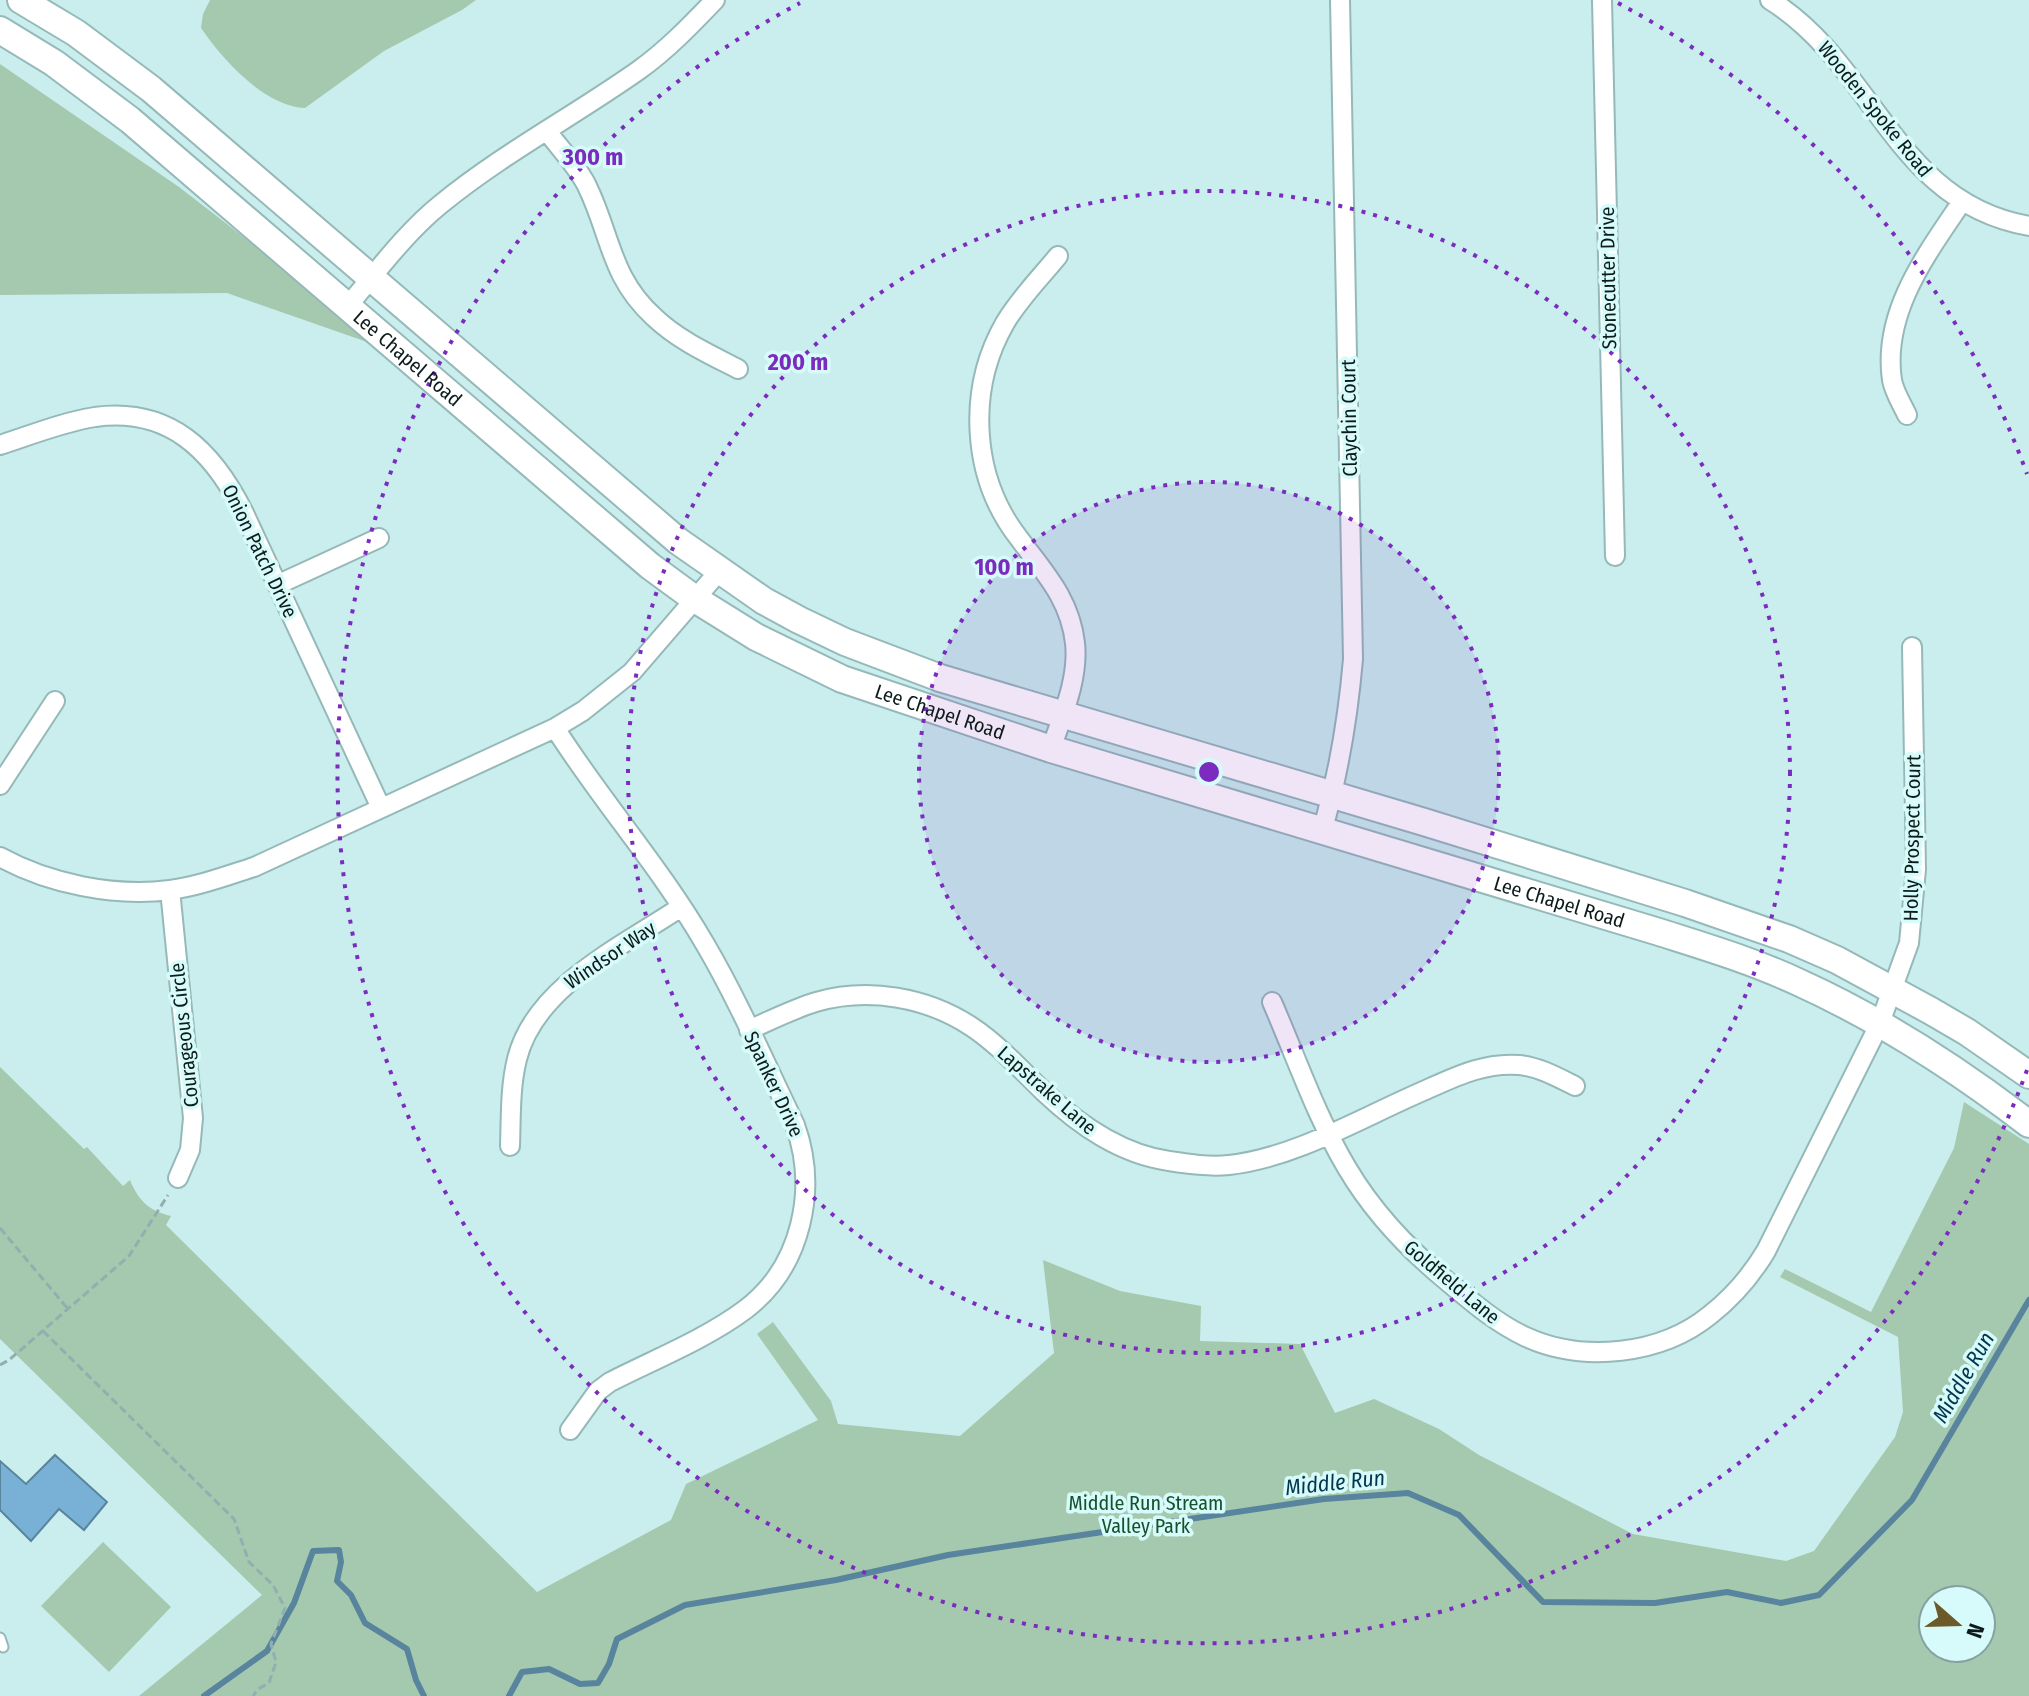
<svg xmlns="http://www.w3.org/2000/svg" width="2029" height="1696" viewBox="0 0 2029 1696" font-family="'Fira Sans Condensed',sans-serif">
  <rect width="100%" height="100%" fill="#c9eeed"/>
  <!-- green -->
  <path fill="#a5c9ae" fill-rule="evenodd" d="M210,0H476L462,10L384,51L305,108C264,106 223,60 201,28L203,14Z
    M0,64L179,187L390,350L227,293L0,295Z
    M0,1067L84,1149L87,1147L123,1186L130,1180C138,1200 149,1211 171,1216L166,1225L537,1592L671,1520L686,1484L818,1420L757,1334L773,1322L831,1401L838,1424L960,1436L1054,1353L1043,1260L1120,1291L1201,1306L1200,1341L1300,1344L1335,1413L1374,1399L1439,1429L1479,1455L1633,1534L1786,1561L1814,1551L1895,1437L1903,1412L1898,1337L1780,1277L1785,1269L1871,1312L1954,1148L1964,1102L2029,1144V1696H139L262,1595L0,1339ZM1933,1600H1981V1648H1933Z
    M103,1542L171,1607L109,1672L41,1606Z"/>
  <!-- water -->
  <path fill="#78b1d5" stroke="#58849d" stroke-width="2" d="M55,1455L107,1502L84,1530L59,1509L31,1541L0,1510V1461L26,1484Z"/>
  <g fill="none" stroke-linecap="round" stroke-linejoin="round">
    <!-- stream -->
    <path stroke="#58849d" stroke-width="6" d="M204,1696L267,1651L294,1603L313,1551L339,1550L341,1562L337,1581L351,1595L365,1623L407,1649L416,1680L424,1696
      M509,1696L522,1672L549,1669L580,1684L598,1683L609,1664L617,1639L685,1605L836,1580L948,1555L1324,1499L1408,1493L1459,1515L1543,1602L1655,1603L1727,1592L1781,1603L1819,1595L1912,1500L2029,1300"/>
    <!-- service casing -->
    <g stroke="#95b9b8" stroke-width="13">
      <path id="service" d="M0,1638L3,1647"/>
    </g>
    <!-- minor casing -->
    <g stroke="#95b9b8" stroke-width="22">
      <path id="minor" d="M1602,0L1615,556
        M1770,0C1874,64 1895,203 2029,226
        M547,131C560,149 578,167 587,186C611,235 610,277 654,317C678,340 709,354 738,369
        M346,308C376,273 405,233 441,204C502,154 574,116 639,70C667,50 691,25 715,0
        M1907,415C1902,404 1894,392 1892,380C1882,313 1926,255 1961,203
        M0,445C31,435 63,422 95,417C170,407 213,451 244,513L381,808
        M279,584L379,538
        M555,728C602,802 661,868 705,944C739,1002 766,1065 795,1125C818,1189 802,1266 746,1309C706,1339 655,1359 610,1382L598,1391L570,1430
        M1051,749C1062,716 1079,679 1075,643C1070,598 1043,571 1018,537C971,476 967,389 1005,323C1019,299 1040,278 1058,256
        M0,785L55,701
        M1322,832C1338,776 1348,718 1353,659L1340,0
        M0,857C49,884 114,897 170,890C199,886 226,876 254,867L555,728L583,711L632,672L720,570
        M170,890L193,1118L190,1150L178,1178
        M1272,1002C1296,1057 1316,1116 1347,1168C1373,1212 1408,1249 1447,1281C1472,1302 1496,1323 1526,1337C1583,1363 1661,1355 1710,1315C1733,1297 1751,1276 1766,1251L1880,1023L1909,943L1916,869L1912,647
        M749,1030C771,1020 793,1009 816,1002C868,987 927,997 972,1027C999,1045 1021,1070 1044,1092C1079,1125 1120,1154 1169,1161C1189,1164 1209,1167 1229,1165C1294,1158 1361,1118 1421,1092C1453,1078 1483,1062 1519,1065C1539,1067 1557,1077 1575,1086
        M510,1146C511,1117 510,1087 517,1059C535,986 623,946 681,907"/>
    </g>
    <!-- secondary casing -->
    <g stroke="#95b9b8" stroke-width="30">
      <g id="secondary">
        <path d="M21,0L76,33L151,89L678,541L764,601L799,620L845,642L940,678L1424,822L1685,903L1789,939L1837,960L1931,1011L1967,1032L2029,1075"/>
        <path id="s1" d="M0,30L54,63L130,120L650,566L695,599L756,637L842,679L1051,749L1659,932C1706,947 1753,961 1798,982C1882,1020 1956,1068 2029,1124"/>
      </g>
    </g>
    <!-- path -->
    <path stroke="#91afae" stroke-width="3" stroke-dasharray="8 4" stroke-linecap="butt" d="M0,1228L68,1309
      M43,1331L234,1519L249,1562L273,1585L285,1608L271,1644L276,1662L269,1683L258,1689L253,1696
      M0,1365L9,1360L129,1256L168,1195"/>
    <!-- service -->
    <use href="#service" stroke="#fff" stroke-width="9"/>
    <!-- minor -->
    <use href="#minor" stroke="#fff" stroke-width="18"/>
    <!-- secondary -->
    <use href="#secondary" stroke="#fff" stroke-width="26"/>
  </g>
  <!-- distance rings -->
  <circle cx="1209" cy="772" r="290" fill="#7b2cbf" fill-opacity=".12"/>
  <g fill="none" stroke="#7b2cbf" stroke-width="4" stroke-dasharray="4 8">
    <circle cx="1209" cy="772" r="290"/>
    <circle cx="1209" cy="772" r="581"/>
    <path d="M2027 1070A871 871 0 1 1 800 3M1618 3A871 871 0 0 1 2027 474"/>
  </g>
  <g text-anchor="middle" stroke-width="7" stroke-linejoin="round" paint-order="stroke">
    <!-- street labels -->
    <g font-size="20" fill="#0d1b1b" stroke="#d6fbfa">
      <text transform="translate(1875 109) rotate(51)" y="7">Wooden Spoke Road</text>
      <text transform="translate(1608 278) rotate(-91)" y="7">Stonecutter Drive</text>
      <text dy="7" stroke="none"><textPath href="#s1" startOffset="524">Lee Chapel Road</textPath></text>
      <text transform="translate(1349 418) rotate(-91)" y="7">Claychin Court</text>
      <text transform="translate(260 551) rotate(64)" y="7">Onion Patch Drive</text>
      <text dy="7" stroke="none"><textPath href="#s1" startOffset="1170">Lee Chapel Road</textPath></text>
      <text transform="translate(1912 838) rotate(-89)" y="7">Holly Prospect Court</text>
      <text dy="7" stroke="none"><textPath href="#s1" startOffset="1818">Lee Chapel Road</textPath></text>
      <text transform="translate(610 955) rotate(-34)" y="7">Windsor Way</text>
      <text transform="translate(184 1035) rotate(-96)" y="7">Courageous Circle</text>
      <text transform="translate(774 1084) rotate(65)" y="7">Spanker Drive</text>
      <text transform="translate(1047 1090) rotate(41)" y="7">Lapstrake Lane</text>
      <text transform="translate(1452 1282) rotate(40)" y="7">Goldfield Lane</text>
    </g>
    <!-- park labels -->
    <g font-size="20" fill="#15512c" stroke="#d6fbfa">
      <text x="1146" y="1510">Middle Run Stream<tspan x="1146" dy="23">Valley Park</tspan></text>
    </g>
    <!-- water labels -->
    <g font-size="22" font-style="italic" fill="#03354e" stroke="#d6fbfa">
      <text transform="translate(1963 1377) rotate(-60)" y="8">Middle Run</text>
      <text transform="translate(1335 1482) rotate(-6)" y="8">Middle Run</text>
    </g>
  </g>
  <circle cx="1209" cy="772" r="12" fill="#7b2cbf" stroke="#d6fbfa" stroke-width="4"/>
  <g font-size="24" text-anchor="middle" font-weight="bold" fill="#7b2cbf" stroke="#d6fbfa" stroke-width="7" stroke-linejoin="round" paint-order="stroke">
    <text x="593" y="165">300 m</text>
    <text x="798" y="370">200 m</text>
    <text x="1004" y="575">100 m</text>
  </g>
  <!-- north arrow -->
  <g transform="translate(1957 1624) rotate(110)"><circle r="38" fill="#d6fbfa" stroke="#86a1a1" stroke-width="2"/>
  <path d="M0-6L14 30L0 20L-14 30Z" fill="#6c5a28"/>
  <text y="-12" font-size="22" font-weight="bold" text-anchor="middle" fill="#0d1b1b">N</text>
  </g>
</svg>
